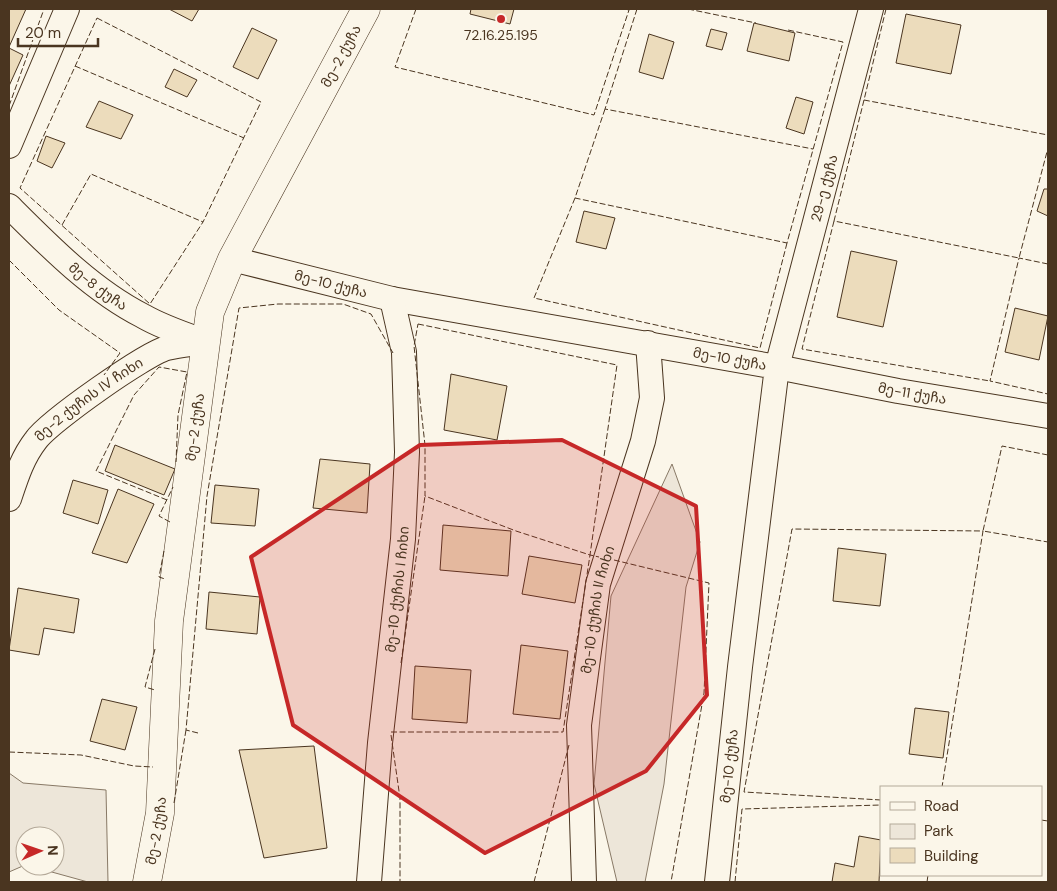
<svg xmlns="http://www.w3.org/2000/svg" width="1057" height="891" viewBox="0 0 1057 891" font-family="'DM Sans','Noto Sans Georgian',sans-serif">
  <rect width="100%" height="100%" fill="#fbf6e9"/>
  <!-- green -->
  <path fill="#ede6d9" stroke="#887966" d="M672,464L700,542L686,587L664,784L645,882H617L594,784L611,596Z
    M9,773L23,783L106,790L108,882H88L30,866H55V836H25V865L9,872Z"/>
  <!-- building -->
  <path fill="#ecdcbc" stroke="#4a3520" d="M9,9H26L9,47Z
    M169,9H199L192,21Z
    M471,9H514L510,24L470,14Z
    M906,14L961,25L951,74L896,63Z
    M754,23L795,33L789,61L747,51Z
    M252,28L277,40L258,79L233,67Z
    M711,29L727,33L722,50L706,46Z
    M649,34L674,42L663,79L639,72Z
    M9,48L23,55L9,86Z
    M174,69L197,80L187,97L165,87Z
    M796,97L813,102L804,134L786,128Z
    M99,101L133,115L121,139L86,127Z
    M46,136L65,143L52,168L37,161Z
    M1044,189H1048V216L1037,211Z
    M584,211L615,218L606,249L576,242Z
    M851,251L897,261L883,327L837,317Z
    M1015,308L1048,316L1039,360L1005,352Z
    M451,374L507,386L497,440L444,430Z
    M115,445L175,469L164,495L105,471Z
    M320,459L370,464L367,513L313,508Z
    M73,480L108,490L98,524L63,513Z
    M215,485L259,489L255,526L211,523Z
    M118,489L154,504L127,563L92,553Z
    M443,525L511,531L508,576L440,570Z
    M838,548L886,554L880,606L833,601Z
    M529,556L582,565L575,603L522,594Z
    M18,588L79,599L74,633L44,628L39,655L9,650Z
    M209,592L260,597L257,634L206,629Z
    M521,645L568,651L560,719L513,714Z
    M415,666L471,670L467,723L412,719Z
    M102,699L137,707L125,750L90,741Z
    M915,708L949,712L943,758L909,754Z
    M314,746L327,848L264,858L239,750Z
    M859,836L881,840L879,882H832L835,863L854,867Z"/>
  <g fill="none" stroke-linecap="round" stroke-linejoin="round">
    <!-- minor casing -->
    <g stroke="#4a3520" stroke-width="26">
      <g id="minor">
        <path id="s1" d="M871,9L777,367L898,391L1048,416"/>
        <path d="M9,146L67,9"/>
        <path id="s2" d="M9,206C49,246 92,290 143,316C162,327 183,334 203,341"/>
        <path id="s3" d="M232,259L392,299L777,367L740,667L717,882"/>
        <path id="s4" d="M9,499C16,478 22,458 36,440C50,421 145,354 167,348C179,345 193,344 205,342"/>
        <path id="s5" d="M369,882L380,743L403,539L407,452L404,352L392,299"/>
        <path id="s6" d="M584,882L579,725L598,584L643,441L652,398L648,343"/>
      </g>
    </g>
    <!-- secondary casing -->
    <g stroke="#4a3520" stroke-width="29">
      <g id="secondary">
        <path id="s7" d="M147,882L160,813L169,621L210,312L232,259L366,9"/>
      </g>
    </g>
    <!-- minor -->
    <use href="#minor" stroke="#fbf6e9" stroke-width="24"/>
    <!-- secondary -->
    <use href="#secondary" stroke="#fbf6e9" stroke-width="28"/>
    <!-- fence -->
    <path stroke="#4a3520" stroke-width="1" stroke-dasharray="6 2.5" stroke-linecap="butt" d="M416,9L395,67L594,115L629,10L625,9
      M637,9L605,109L813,149
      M688,9L756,23
      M886,9L864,100L1048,135
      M1046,9H1048
      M97,18L261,102L203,222L150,304L20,188Z
      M75,66L244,138
      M864,100L834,221L1019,258L1048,148
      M9,106L44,9
      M605,109L575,198L787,243L843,42L788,30
      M575,198L534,298L760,348L787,243
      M834,221L802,349L990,381
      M62,225L91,174L203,222
      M9,260L59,310L120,353L104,375
      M1048,264L1019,258L990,381L1048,394
      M418,324L617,365L590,555L516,531L425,496V445L414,346Z
      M1048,455L1002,446L983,531L1048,542
      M167,500L96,471L134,395L159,367L187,372L178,415L176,462
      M170,522L159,516L173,487
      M164,551L159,577L165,579
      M614,560L709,583L704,693L671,882
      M155,649L145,687L155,690
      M401,663L425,496
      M391,732H563L590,555L599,557
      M198,733L186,730L207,496L239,308L278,304H343L371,314L393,353
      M391,735L400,798V882
      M9,752L81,755L134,766L153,767
      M881,800L744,792L792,529L983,531L942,787
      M174,803L186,730
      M1041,820L1048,821
      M534,882L569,745
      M735,882L742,809L881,805
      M927,882L928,875"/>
  </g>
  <!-- marked area -->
  <path fill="#c62828" fill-opacity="0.2" stroke="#c62828" stroke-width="4" stroke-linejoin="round" d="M562,440L696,506L707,695L646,771L485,853L293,725L251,557L420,445Z"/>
  <!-- markers -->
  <circle fill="#c62828" stroke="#fbf6e9" stroke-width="2" cx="501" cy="19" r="5"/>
  <g text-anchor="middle" stroke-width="4" stroke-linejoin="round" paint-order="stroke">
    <!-- poi labels -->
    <g font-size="14" fill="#4a3520" stroke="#fbf6e9">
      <text x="501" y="40">72.16.25.195</text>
    </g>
    <!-- street labels -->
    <g font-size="14" fill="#4a3520" stroke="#fbf6e9">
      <text dy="5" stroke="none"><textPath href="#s7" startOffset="862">მე-2 ქუჩა</textPath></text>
      <text transform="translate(824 188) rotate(-75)" y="5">29-ე ქუჩა</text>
      <text dy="5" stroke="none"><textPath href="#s3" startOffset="102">მე-10 ქუჩა</textPath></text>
      <text dy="5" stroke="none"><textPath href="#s2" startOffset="120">მე-8 ქუჩა</textPath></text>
      <text dy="5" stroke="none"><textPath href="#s3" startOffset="508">მე-10 ქუჩა</textPath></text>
      <text dy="5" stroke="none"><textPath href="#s1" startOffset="508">მე-11 ქუჩა</textPath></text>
      <text dy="5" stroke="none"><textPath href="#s4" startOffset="132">მე-2 ქუჩის IV ჩიხი</textPath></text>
      <text dy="5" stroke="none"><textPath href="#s7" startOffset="458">მე-2 ქუჩა</textPath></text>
      <text dy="5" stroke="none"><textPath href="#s5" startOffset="294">მე-10 ქუჩის I ჩიხი</textPath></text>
      <text dy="5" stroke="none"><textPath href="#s6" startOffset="274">მე-10 ქუჩის II ჩიხი</textPath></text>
      <text transform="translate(729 766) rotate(-84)" y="5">მე-10 ქუჩა</text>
      <text dy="5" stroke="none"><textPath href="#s7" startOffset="52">მე-2 ქუჩა</textPath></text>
    </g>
  </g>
  <!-- border -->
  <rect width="1057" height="891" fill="none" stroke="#4a3520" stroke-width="20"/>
  <!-- legend -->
  <rect x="880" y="786" width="162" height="90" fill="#fbf6e9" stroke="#b4a999"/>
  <rect x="890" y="802" width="25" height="8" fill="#fbf6e9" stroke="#b4a999"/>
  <text x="924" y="811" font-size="15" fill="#4a3520">Road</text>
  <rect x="890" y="824" width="25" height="15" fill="#ede6d9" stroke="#b4a999"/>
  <text x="924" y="836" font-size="15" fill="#4a3520">Park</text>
  <rect x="890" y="848" width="25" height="15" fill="#ecdcbc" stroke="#b4a999"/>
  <text x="924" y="861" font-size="15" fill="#4a3520">Building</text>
  <!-- north arrow -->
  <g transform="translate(40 851) rotate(88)"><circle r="24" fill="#fbf6e9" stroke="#b4a999"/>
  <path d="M0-4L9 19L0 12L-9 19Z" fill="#c62828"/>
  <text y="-8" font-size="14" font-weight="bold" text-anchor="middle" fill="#4a3520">N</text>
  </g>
  <!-- scale -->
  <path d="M18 38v8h80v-8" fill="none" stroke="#4a3520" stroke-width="2.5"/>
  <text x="25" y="38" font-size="15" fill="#4a3520" stroke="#fbf6e9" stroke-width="4" paint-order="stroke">20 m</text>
</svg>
